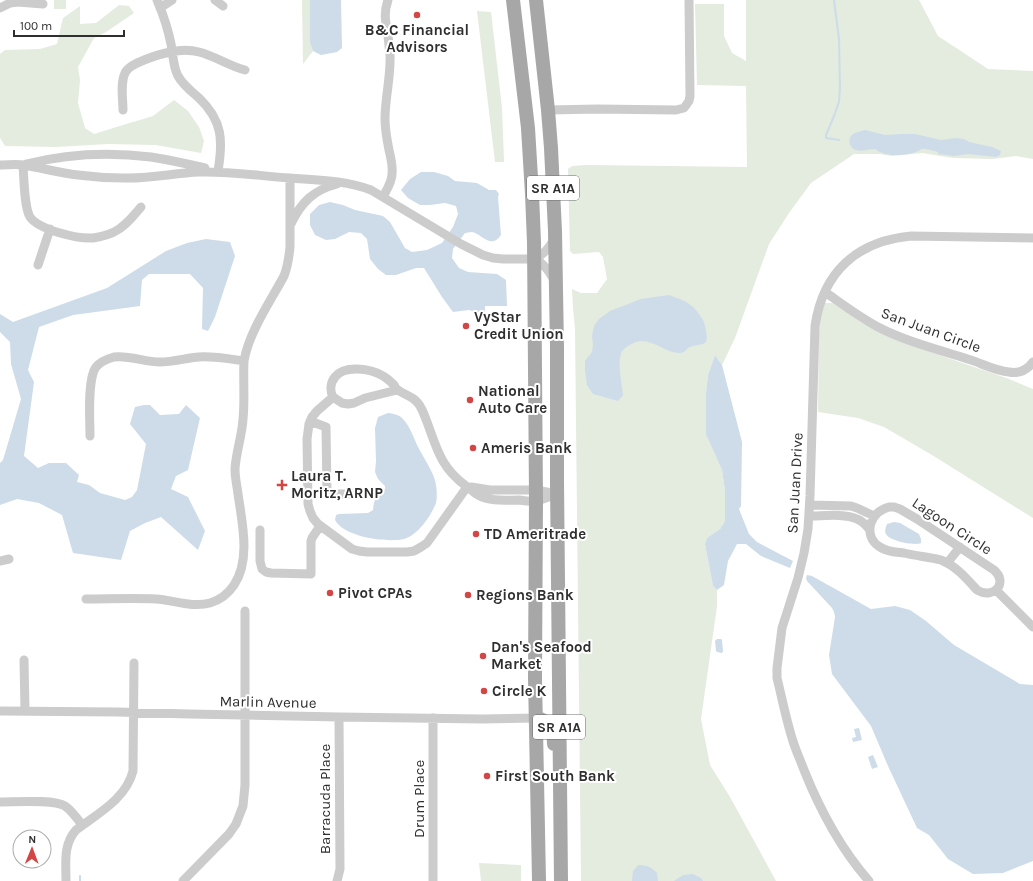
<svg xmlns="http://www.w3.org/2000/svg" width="1033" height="881" viewBox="0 0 1033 881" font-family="Karla,sans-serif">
  <rect width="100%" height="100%" fill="#fff"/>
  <!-- green -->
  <path fill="#e4ebdf" d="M54,0H66V9H54Z
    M302,0H310V43L313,51L303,64Z
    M746,0H919L938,36L988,69L1033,71V159L1016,156L993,159L953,158L922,153L892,156L880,154H854L811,183L789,213L769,244L735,338L722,365L715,355L708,375L706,393V433L722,470L725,491V521L720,529L707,538L705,544L713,586L717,590V606L701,719L710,765L730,797L776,881H581L575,328L573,308L572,289L581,293H597L607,279L603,257L599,252L573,254L570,251L568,169L572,166L587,165L747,167L746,86L697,85L695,4H724V36L732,53L746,61Z
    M119,5L129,6L134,13L106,32L94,38L78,67L80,80L78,103L85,128L94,134L123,125L153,116L174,100L188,111L199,127L204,141L201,153L156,145L108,144L56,147L5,146L0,138V54L5,50L40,49L57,44L63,18L80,6V24L96,23Z
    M477,11L491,12L502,108L504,162H495Z
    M825,303H833L862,323L916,347L1009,379L1033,389V518L932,455L884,427L858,418L818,412L819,331L820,319Z
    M479,863L521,865V881H481Z"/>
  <!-- water -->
  <path fill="#cddce8" d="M310,0H341L342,48L337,52L321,55L313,51L310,43Z
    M865,130L885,135L902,134H915L941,140L956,138L964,139L969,142L992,147L1001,151L1000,155L996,157L968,154L954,156L938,154V152C933,151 926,148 922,149C920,150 918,151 916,152C904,156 885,157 875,149C869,149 861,152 856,150C849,148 847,138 853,134C856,132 862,131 865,130Z
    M421,172H434L448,176L455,181L477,183L489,190H496L499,194L498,197L501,235C491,250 482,234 472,232C470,232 466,233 465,233L453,249L452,258L459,268L468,272L497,274L506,280L507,306H485V312H476L469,310L453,312L442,297L424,268H416L396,275H386L378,269L370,259L367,239L361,233L349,232L335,239L326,240L315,235L310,225V214L319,205L330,202L343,205L355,210L383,216L390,222L405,248L412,252L427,250L442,243L453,227L458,214L456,206L445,203L430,205H420L408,198L401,190L410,179Z
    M206,239L230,242L235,256L215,317L208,331L202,329L203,288L190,274H149L142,280L140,306L73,315L39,327L28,370L34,382L24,456L38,468L49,463H66L79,475L77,482L89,485L100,493L125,500L132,497L137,490L146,444L130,424L135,407L144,405H150L160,415L179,414L186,405L200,418L188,470L176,476L171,489L188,497L205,531L198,550L161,517L145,523L130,531L121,560L73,553L62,515L39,503L17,499L0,505V463L3,460L21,399L11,364L10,342L0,332V314L13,322L107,288L166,251L187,243Z
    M669,295C681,300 687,300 696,310C698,313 701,316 703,320C705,324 709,340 705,343C701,345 695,345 690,347C686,349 685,353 680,353C666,353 655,341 642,341C636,341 628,345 623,350C616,358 622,384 623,395L618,401L593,394L587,385L585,370V361L592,352L593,345L592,336L594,326L599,319L610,311L641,299Z
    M715,355L722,365L742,442L741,506L739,509L749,534L757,542L793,561L790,568L761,556L746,544H737L728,561L724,585L717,590L713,586L705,544L707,538L720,529L725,521V491L722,470L706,434V393L708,375Z
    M388,413C391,413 394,414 397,415C407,418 414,438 418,447C423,457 435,474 436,485C437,490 437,499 436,503C431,516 418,535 404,539C387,543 344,537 335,520L336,515L339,514L368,513L373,510C374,499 376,496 385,489V486L378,479L375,472L376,461L375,428L378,417Z
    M894,522L900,523L919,534L921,539V543C915,546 889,541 886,534C884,531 886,527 887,524Z
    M807,575L812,576L871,609L895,606L910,610L926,621L954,645L1020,684L1033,685V861L1003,873L973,874L948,859L929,835L917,828L888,766L871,726L832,674L829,655L835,617L834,612L832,608L807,581L806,578Z
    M717,639H721L722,640L723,651L722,653L717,652L716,651L715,641Z
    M859,728L862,740L853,742L852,738L856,737L854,729Z
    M873,755L878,767L872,769L868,757Z
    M638,865C647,865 651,867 657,873L658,881H632L633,871Z
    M693,874L701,878L703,881H674L683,875Z"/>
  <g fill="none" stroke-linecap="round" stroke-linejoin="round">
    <!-- stream -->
    <path stroke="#cddce8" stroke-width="2" d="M834,0L839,39L840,87L839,102L834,116L826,135V138L839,140
      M80,876V881"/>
    <!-- minor -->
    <path stroke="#ccc" stroke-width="9" d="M157,0C163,14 168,29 171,44C173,54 173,67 178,76C183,85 192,92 199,98C223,121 223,141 218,171
      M215,0L223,6
      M0,8L10,3L18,2L43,4
      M160,8L172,0
      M123,110C123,99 120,84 125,73C129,63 160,54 171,52C180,50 191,50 199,52C215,56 229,66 245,70
      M548,110L598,109L676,110L684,108L689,101L690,96L689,0
      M26,164C66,154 111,152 151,157C170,160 188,164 205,168
      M0,165C8,165 16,164 24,165C42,168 60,173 78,175C93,177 108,178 124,178C149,179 174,173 199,172C230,171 260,176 290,178C317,180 345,180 371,190L461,244L483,255L493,258L503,259H534L540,262L547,269L555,281
      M23,165C24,177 24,207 30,217C39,230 78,239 93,238C100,237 108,235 114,232C125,227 133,216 141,207
      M383,197C387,189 392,182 392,174C393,166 391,158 389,150C387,140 385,130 385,119C385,98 391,76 390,55C389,49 389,42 388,36C386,22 383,15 388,0
      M291,224C301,202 314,190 337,184
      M534,259C543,255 549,249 554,239
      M38,265L50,229
      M825,292C842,304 859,317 878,327C907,342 940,350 971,360C983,364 996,371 1009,372C1019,374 1027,370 1033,362
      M397,390L365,398L354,403L348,404L342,403L333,397C330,391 330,383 335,377C344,365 370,368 383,376C387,378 391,382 394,385C396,388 395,388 398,390C403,394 411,396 416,401C422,406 424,415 427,422C437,449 441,468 466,486C470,488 473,492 478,495C491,502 505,500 519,500C525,501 532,502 537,501C544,499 551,496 557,494
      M333,397L317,411L312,417L309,424L307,439L308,504L310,511L313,518L318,524L352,549L359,551L367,552H407L414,551L421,547L427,543L467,487
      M310,421L326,427L327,494H361
      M90,436C90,420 87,379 96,367C100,362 107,359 114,357C129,355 145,362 160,362C173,362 186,358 199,357C213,356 230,359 244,361
      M471,487L490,490H536L557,494
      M810,505L851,506L857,508L874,516
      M889,507H894L900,509L917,519L994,570C1009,583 993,600 977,590C966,578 956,566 941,560C929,557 916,556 904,553C896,552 887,552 880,547C871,542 868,532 871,523C875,514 879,510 889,507Z
      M809,516C823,516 844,513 857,519C862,521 866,525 869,529
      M260,530V561L262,569L266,572L271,573L311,574V541L312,538L320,526
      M0,561L9,559
      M948,562L960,547
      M996,590L1033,627
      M86,599C109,599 132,598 156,599C173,600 192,608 210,603C220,600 228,594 234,585C251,560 242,522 238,494C237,486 235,478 235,469C236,452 242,436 243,419C245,399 243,380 244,361C249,332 270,302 284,276C288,266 289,257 290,247V178
      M24,660L25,711
      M0,711L118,712L189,714L339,717L482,719L536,718
      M0,802C15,802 54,799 65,806C72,811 77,818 82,825
      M66,881C66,862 63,845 76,830C97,814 126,799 133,771L134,663
      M183,881L229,834L236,824L243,806L245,785V611
      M337,881L340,869L339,717
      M433,881V718
      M869,881C840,848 820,810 804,770C800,759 795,749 792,738C786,719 782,698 777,678V668L782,628L798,578L804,553L808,529L810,496L815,326C823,272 857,241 911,236L1033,238"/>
    <!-- primary -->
    <path stroke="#a7a7a7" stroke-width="14" d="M513,0L528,128L532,194L534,242L536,497L535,678L539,881
      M536,0L548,110L551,148L555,231L557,348V481L561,881
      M536,718C549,720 554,732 554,744"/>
  </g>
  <!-- markers -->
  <g fill="#d24646" stroke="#fff" stroke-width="1.5">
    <circle cx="417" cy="15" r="4"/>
    <circle cx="466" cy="326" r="4"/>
    <circle cx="470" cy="400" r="4"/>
    <circle cx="473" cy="448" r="4"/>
    <path d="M280 479h4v4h4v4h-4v4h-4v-4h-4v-4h4z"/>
    <circle cx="476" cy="534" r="4"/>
    <circle cx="330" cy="593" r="4"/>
    <circle cx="468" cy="595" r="4"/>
    <circle cx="483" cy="656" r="4"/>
    <circle cx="484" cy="691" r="4"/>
    <circle cx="487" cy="776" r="4"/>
  </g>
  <g text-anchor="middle" stroke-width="4" stroke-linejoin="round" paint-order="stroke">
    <!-- shield labels -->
    <g fill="#fff" stroke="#6d6d6d" stroke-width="1">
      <rect x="527" y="176" width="52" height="24" rx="3"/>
      <rect x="533" y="715" width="52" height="24" rx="3"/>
    </g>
    <g font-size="14" font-weight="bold" fill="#2f2f2f">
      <text x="553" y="193">SR A1A</text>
      <text x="559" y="732">SR A1A</text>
    </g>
    <!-- poi labels -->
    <g font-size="15" font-weight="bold" fill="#2f2f2f" stroke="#fff" text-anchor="start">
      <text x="417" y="35" text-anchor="middle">B&amp;C Financial<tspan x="417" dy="17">Advisors</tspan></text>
      <text x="474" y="322">VyStar<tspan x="474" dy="17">Credit Union</tspan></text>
      <text x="478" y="396">National<tspan x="478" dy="17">Auto Care</tspan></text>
      <text x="481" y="453">Ameris Bank</text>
      <text x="291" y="481">Laura T.<tspan x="291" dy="17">Moritz, ARNP</tspan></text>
      <text x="484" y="539">TD Ameritrade</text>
      <text x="338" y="598">Pivot CPAs</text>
      <text x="476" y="600">Regions Bank</text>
      <text x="491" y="652">Dan's Seafood<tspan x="491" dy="17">Market</tspan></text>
      <text x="492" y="696">Circle K</text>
      <text x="495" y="781">First South Bank</text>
    </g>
    <!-- street labels -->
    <g font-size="15" fill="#2f2f2f" stroke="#fff">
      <text transform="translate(931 330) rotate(20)" y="5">San Juan Circle</text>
      <text transform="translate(795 483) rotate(-87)" y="5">San Juan Drive</text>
      <text transform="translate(952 526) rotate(33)" y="5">Lagoon Circle</text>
      <text transform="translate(268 702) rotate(1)" y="5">Marlin Avenue</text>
      <text transform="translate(325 799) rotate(-90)" y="5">Barracuda Place</text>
      <text transform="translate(419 799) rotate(-90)" y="5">Drum Place</text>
    </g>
  </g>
  <!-- north arrow -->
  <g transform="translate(32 849) rotate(1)"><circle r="19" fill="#ffffff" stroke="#acacac"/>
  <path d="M0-3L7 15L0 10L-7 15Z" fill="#d24646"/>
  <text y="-6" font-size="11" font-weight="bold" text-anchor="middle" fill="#2f2f2f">N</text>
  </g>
  <!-- scale -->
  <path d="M14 30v6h110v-6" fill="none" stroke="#2f2f2f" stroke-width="2"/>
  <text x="20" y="30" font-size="12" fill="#2f2f2f" stroke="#ffffff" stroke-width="3" paint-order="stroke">100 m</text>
</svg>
